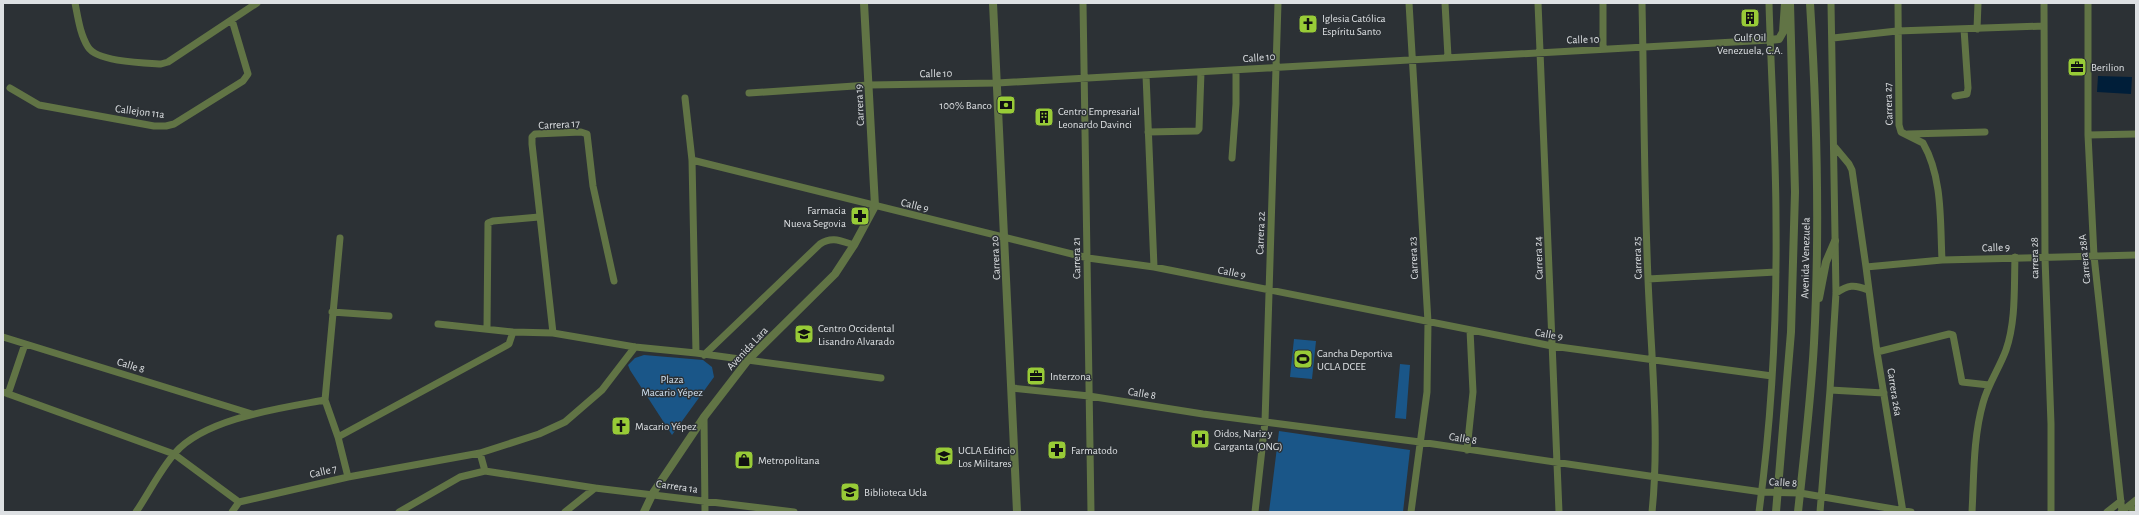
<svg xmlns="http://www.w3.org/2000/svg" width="2139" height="515" viewBox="0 0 2139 515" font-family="'Alegreya Sans',sans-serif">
  <rect width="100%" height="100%" fill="#2c3135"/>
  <!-- green -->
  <path fill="#1a5688" d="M1294,339L1316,341L1312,379L1290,377Z
    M644,355L703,360L712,367L714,377L672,435L630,370L628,365L635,358Z
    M1400,364L1410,365L1406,419L1395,418Z
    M1279,431L1410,450L1403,512H1269Z"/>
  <!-- water -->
  <path fill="#001e39" d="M2098,76L2132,77L2131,94L2097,92Z"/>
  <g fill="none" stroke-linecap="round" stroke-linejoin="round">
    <!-- minor -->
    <path stroke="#617445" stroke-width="7" d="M75,3C78,18 80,34 88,47C97,62 144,63 161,64L168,62L257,3
      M1083,3L1091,512
      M1409,3L1428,322L1427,392L1411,512
      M1445,3L1448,57
      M1538,3L1559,512
      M1603,3V49
      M1642,3C1644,95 1644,187 1648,279C1651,356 1660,435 1652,512
      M1898,3L1899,125L1901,132L1923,143C1943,178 1940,222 1942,260
      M2044,3L2045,258L2051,424V512
      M2088,3V135L2094,256L2122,512
      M1977,29L1978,3
      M1833,38L1897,31L2044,26
      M1146,75L1154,267
      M10,88L39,105L154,126H166L174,124L243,81L248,74L232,20
      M749,93L869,85L997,83L1770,40
      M1955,96L1967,94L1968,88L1964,29
      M685,98L692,160L696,353
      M1148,132L1197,131L1199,129L1201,72
      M1908,134L1985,132
      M2088,135L2136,134
      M1834,146L1849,164L1852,170L1866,267
      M1232,158L1236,104V70
      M692,160L1088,258L1154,267L1552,346L1772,376
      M340,238L325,400L338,437L348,477
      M1648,279L1776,272
      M1836,293C1848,285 1854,284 1868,290
      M332,312L389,316
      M438,324L513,332L553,333L635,347L696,353L881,378
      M487,329L488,223L493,221L539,217
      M553,333L532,144V137L535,134L581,132L587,134L593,186L614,281
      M3,337L252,414
      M1877,352L1949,334L1953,335L1962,382L1989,385
      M704,355L820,244C832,236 841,241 854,245
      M1012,388L1089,396L1203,414L1420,442L1656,477L1762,492L1800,493L1911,512
      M1830,390L1884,393
      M3,392L174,454L239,502L348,477L480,453L539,434L565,422L602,390L635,347
      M8,394L25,344
      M704,417L705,512
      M338,437L502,348L509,344L513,332
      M1467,450L1473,392L1470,330
      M485,471L595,488
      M2130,505L2134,512
      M136,512C149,493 160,470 175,453C205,418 282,408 325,400
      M232,512L239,502
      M399,512L460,477L485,471L480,453
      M565,512L595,488L794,512
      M1255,512L1265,422L1278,3
      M1759,512C1772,416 1777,319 1776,221C1776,149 1771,76 1769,3
      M1820,512L1830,390L1836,293L1831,3
      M1903,512L1877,352L1866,267L1942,260L2136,255
      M1972,512C1974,476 1973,438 1983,403C1988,384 1999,369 2006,350C2016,321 2014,288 2015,257
      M2107,512L2121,501
      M2121,512L2136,500"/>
    <!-- tertiary -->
    <path stroke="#617445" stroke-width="8" d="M993,3L1017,512
      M1770,40L1779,39L1783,32L1785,3
      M1819,298L1826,262L1835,241
      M644,512L653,493L704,417L748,360L835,274L854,245L875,206L864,3
      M1776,512L1791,332L1795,192L1790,3
      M1798,512C1804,456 1811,399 1814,343C1820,231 1817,115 1810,3"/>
  </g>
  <!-- icons -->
  <defs>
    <g id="building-square" transform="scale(1)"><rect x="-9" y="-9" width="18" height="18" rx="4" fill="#98cb37" stroke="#2c3135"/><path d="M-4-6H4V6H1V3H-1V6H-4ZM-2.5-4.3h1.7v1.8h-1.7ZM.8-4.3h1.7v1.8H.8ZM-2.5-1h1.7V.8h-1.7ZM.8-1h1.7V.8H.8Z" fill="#111"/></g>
    <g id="church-square" transform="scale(1)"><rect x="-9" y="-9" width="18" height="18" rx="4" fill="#98cb37" stroke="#2c3135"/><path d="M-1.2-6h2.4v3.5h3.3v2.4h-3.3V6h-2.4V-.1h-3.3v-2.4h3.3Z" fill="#111"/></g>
    <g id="office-square" transform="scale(1)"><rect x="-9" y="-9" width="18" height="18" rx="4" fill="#98cb37" stroke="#2c3135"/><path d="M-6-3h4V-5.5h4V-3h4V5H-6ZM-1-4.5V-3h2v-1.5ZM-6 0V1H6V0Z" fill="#111"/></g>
    <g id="bank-square" transform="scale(1)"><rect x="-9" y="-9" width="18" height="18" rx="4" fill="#98cb37" stroke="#2c3135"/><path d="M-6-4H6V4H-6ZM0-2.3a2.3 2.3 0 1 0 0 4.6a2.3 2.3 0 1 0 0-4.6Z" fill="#111"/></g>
    <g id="pharmacy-square" transform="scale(1)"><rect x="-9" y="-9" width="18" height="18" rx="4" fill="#98cb37" stroke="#2c3135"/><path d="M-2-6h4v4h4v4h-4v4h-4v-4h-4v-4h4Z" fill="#111"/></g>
    <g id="university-square" transform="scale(1)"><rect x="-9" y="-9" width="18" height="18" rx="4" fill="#98cb37" stroke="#2c3135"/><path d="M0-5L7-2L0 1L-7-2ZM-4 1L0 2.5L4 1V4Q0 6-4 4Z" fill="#111"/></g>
    <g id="stadium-square" transform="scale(1)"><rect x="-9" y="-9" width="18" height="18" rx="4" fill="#98cb37" stroke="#2c3135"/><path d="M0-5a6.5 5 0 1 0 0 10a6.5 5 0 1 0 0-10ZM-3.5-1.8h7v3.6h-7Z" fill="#111"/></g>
    <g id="hospital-square" transform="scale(1)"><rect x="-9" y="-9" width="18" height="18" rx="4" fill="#98cb37" stroke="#2c3135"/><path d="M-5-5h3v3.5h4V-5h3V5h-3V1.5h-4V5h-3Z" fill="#111"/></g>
    <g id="shop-square" transform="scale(1)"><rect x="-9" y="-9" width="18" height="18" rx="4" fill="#98cb37" stroke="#2c3135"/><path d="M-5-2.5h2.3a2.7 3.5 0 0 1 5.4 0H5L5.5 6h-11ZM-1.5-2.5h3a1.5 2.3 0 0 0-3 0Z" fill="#111"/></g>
  </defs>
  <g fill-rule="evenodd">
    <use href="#building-square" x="1750" y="18"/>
    <use href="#church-square" x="1308" y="24"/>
    <use href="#office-square" x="2077" y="67"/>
    <use href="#bank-square" x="1006" y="105"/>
    <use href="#building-square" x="1044" y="117"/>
    <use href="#pharmacy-square" x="860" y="216"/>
    <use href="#university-square" x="804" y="334"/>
    <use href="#stadium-square" x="1303" y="359"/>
    <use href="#office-square" x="1036" y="376"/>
    <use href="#church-square" x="621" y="426"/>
    <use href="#hospital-square" x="1200" y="439"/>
    <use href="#pharmacy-square" x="1057" y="450"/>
    <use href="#university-square" x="944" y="456"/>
    <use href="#shop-square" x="744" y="460"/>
    <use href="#university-square" x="850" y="492"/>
  </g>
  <g text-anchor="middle" stroke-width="3" stroke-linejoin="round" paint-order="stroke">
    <!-- poi labels -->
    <g font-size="11" fill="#dde0e3" stroke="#2c3135" text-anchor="start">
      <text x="1322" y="22">Iglesia Católica<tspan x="1322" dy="13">Espíritu Santo</tspan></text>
      <text x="1750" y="41" text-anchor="middle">Gulf Oil<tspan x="1750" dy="13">Venezuela, C.A.</tspan></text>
      <text x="2091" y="71">Berilion</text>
      <text x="992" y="109" text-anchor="end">100% Banco</text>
      <text x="1058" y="115">Centro Empresarial<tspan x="1058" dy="13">Leonardo Davinci</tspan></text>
      <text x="846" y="214" text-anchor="end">Farmacia<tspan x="846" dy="13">Nueva Segovia</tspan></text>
      <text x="818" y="332">Centro Occidental<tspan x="818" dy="13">Lisandro Alvarado</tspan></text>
      <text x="1317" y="357">Cancha Deportiva<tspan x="1317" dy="13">UCLA DCEE</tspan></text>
      <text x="1050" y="380">Interzona</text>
      <text x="635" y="430">Macario Yépez</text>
      <text x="1214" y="437">Oidos, Nariz y<tspan x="1214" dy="13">Garganta (ONG)</tspan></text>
      <text x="958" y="454">UCLA Edificio<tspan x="958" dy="13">Los Militares</tspan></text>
      <text x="1071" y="454">Farmatodo</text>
      <text x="758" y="464">Metropolitana</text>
      <text x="864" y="496">Biblioteca Ucla</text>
    </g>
    <!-- street labels -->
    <g font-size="11" fill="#dde0e3" stroke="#2c3135">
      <text transform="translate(1583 39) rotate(-2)" y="4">Calle 10</text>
      <text transform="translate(1259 57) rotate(-4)" y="4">Calle 10</text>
      <text transform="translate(936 73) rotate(-1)" y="4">Calle 10</text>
      <text transform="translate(1888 104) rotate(-92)" y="4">Carrera 27</text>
      <text transform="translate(859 105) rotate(-93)" y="4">Carrera 19</text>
      <text transform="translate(140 111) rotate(7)" y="4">Callejon 11a</text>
      <text transform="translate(559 124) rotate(-3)" y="4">Carrera 17</text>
      <text transform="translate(915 205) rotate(14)" y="4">Calle 9</text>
      <text transform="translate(1260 233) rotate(-88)" y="4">Carrera 22</text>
      <text transform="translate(1996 247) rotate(-2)" y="4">Calle 9</text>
      <text transform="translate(995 258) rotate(-93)" y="4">Carrera 20</text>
      <text transform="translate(1076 258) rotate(-91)" y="4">Carrera 21</text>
      <text transform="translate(1413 258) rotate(-93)" y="4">Carrera 23</text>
      <text transform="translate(1538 258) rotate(-92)" y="4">Carrera 24</text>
      <text transform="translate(1637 258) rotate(-92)" y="4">Carrera 25</text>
      <text transform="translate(1805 258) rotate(-89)" y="4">Avenida Venezuela</text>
      <text transform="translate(2034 258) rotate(-91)" y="4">carrera 28</text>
      <text transform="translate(2084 259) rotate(-95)" y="4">Carrera 28A</text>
      <text transform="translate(1232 272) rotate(11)" y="4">Calle 9</text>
      <text transform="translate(1549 334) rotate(10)" y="4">Calle 9</text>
      <text transform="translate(747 348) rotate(-47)" y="4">Avenida Lara</text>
      <text transform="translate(131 365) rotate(17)" y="4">Calle 8</text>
      <text transform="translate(1895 392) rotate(81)" y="4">Carrera 26a</text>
      <text transform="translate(1142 393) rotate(9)" y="4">Calle 8</text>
      <text transform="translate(1463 438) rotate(9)" y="4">Calle 8</text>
      <text transform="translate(323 471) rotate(-13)" y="4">Calle 7</text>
      <text transform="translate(1783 482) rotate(3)" y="4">Calle 8</text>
      <text transform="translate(677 486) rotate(8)" y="4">Carrera 1a</text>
    </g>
    <!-- park labels -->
    <g font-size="11" fill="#d1e1f0" stroke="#2c3135">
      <text x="672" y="383">Plaza<tspan x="672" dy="13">Macario Yépez</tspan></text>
    </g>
  </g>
  <!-- border -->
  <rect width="2139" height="515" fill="none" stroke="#dde0e3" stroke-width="8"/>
</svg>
